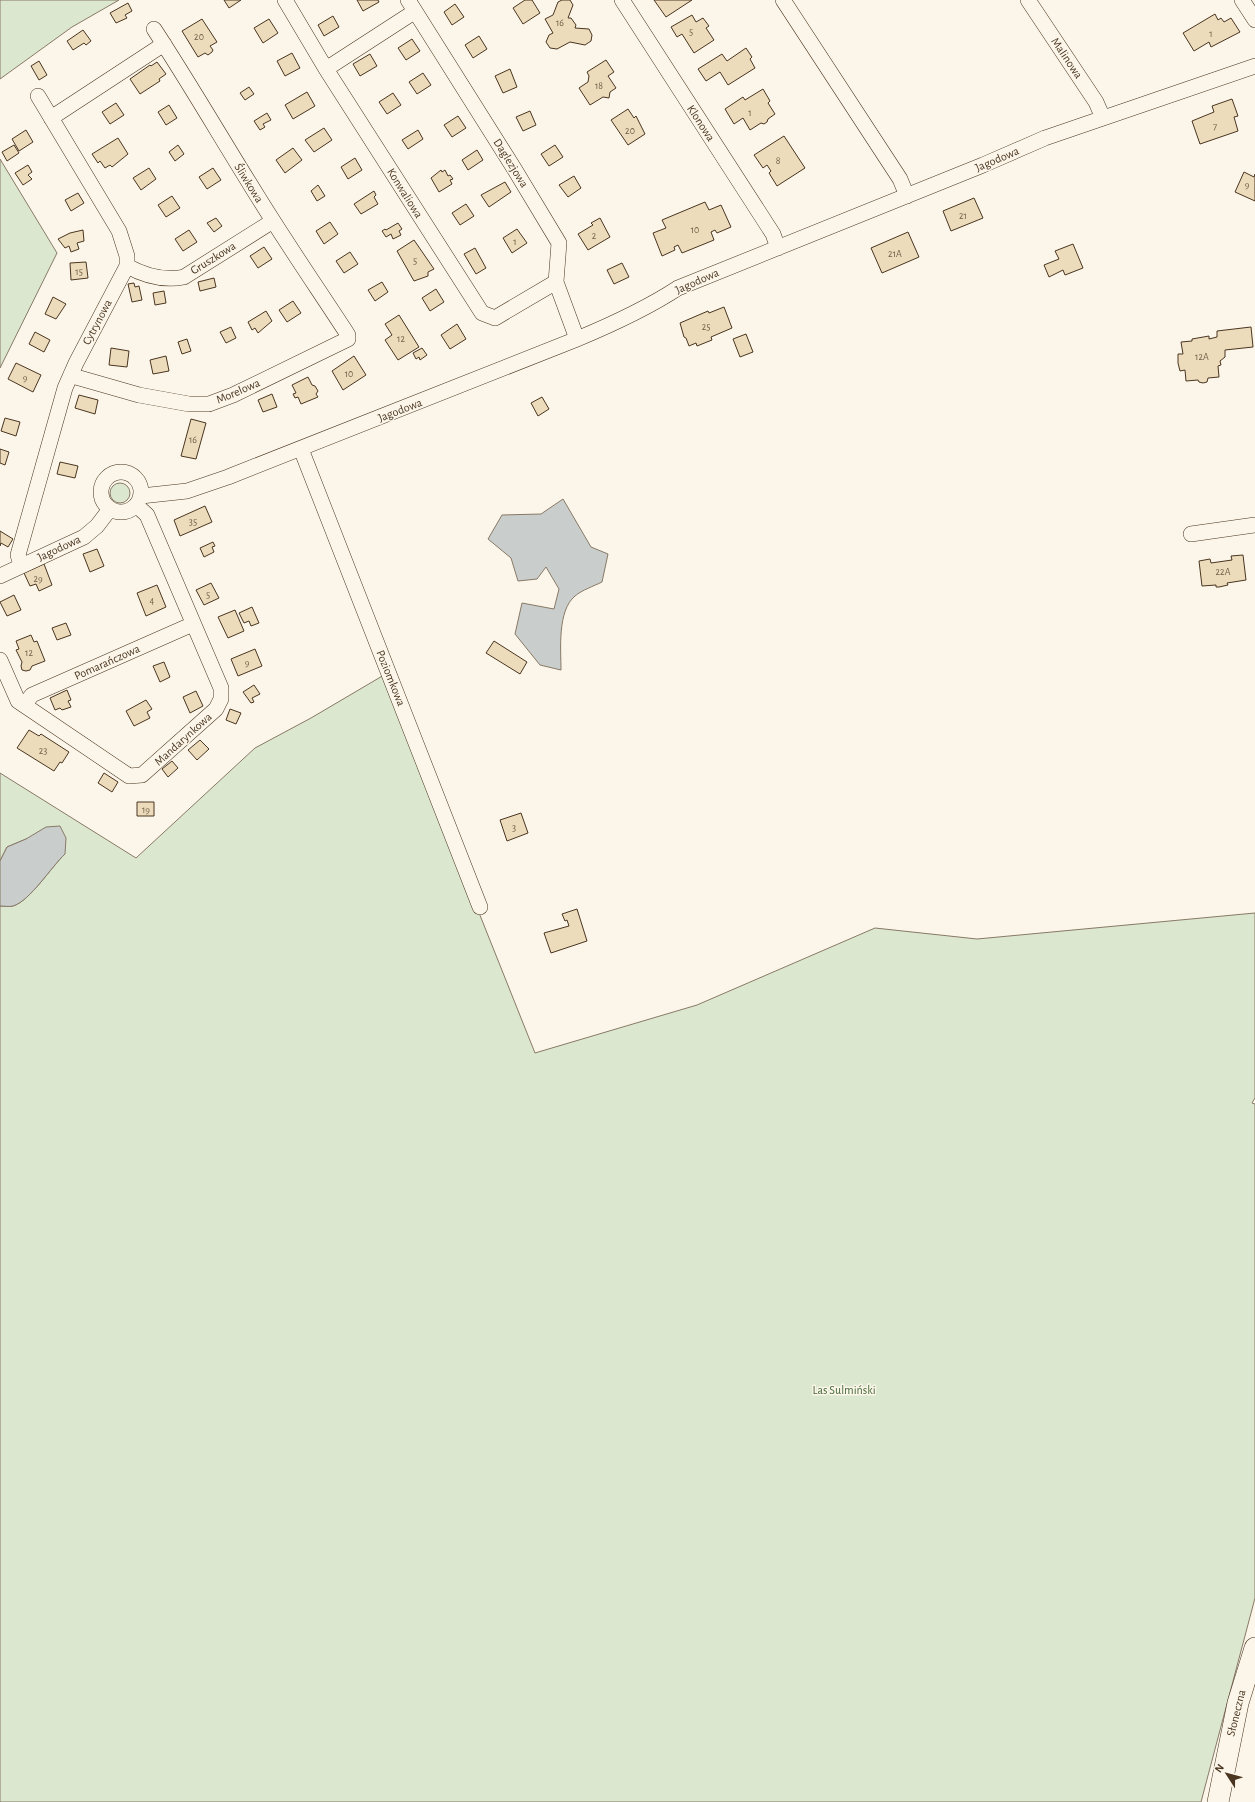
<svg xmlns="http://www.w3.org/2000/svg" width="1255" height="1802" viewBox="0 0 1255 1802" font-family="'Alegreya Sans',sans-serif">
  <rect width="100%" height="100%" fill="#fbf6e9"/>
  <!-- green -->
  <path fill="#dce7d0" stroke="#887966" d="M0,0H119L72,27L0,79Z
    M0,159L57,253L0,368Z
    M110 493a10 10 0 1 1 20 0a10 10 0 1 1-20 0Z
    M384,675L535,1053L697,1005L875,928L977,939L1255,913V1098L1252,1103L1255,1104V1598L1201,1802H0V906C4,906 9,907 13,906C30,901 51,867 65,854L26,839L7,847L0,861V773L136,858L255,748L311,718Z"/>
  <!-- water -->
  <path fill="#c9cecd" stroke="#887966" d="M563,499L591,547L608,554L602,582C594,586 582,590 575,596C557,611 561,650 561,670L540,665L515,634L522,603L554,609L559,589L546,567L537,579L518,581L511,558L488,539L502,515L541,514Z
    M60,826L66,838L65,854C51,867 30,901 13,906C9,907 4,906 0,906V861L7,847L26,839L46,827Z"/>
  <!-- building -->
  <path fill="#ecdcbc" stroke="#4a3520" d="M224,0H241L229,8Z
    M357,0H378L379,2L363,11Z
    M525,0H532L540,13L523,24L513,8Z
    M562,0H570L573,5L568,18H571L576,25L575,28L589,29L592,35L591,41L585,45L570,42L557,49L550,48L546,42L549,35L553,33L545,19L553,15L558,2Z
    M654,0H692L666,17Z
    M128,3L132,11L125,15L127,18L116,23L110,13Z
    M455,4L464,17L452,25L444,12Z
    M1215,14L1218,20L1221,18L1224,22L1231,18L1240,32L1211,47L1209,42L1194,51L1183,33Z
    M692,15L696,22L703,18L709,26L706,28L714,40L694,53L682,34L677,37L671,27Z
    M333,16L339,27L324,36L318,25Z
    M202,19L217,42L210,46L213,50L212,52L208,55L205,53L198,57L182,31Z
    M269,19L278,33L263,43L254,28Z
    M83,30L91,41L86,45L84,43L73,50L67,41Z
    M479,36L487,49L473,58L465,45Z
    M412,39L420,51L406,60L398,48Z
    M746,48L752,57L750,59L755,68L728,85L720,72L706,81L698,69L722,54L727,61Z
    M292,53L300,68L285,76L277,61Z
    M370,54L377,66L360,76L353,64Z
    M606,60L614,72L608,76L616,88L610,92L609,98L603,97L590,105L579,88L588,82L589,76L587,72Z
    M39,61L47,75L39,80L31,66Z
    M157,62L166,74L159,79L160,81L140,94L130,79L150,65L151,66Z
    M510,69L517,87L503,93L495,76Z
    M423,73L431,85L417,94L409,82Z
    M249,87L254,94L245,100L240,93Z
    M763,89L770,101L768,103L775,114L768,119L767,122L764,124L761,123L750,130L743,118L734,124L725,109L743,97L745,100Z
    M307,92L315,106L293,119L285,105Z
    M393,93L401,105L387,114L379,102Z
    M1232,99L1238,116L1234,117L1238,131L1200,144L1192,121L1214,112L1212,106Z
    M116,103L124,115L110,124L102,112Z
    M169,105L177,118L166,125L158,112Z
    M628,109L634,118L636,116L645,134L628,145L611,120Z
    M530,111L536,125L523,131L516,117Z
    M267,113L271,120L263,124L265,127L260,130L254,121Z
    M458,116L466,128L452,137L444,125Z
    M324,128L332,140L314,152L305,140Z
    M26,130L33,142L19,151L12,139Z
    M418,130L423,139L408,149L402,140Z
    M784,136L805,168L777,186L769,173L771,171L767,165L763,168L754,155Z
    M118,138L128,154L112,167L110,165L105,168L100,161L98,163L92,154Z
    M14,145L19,153L7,161L2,152Z
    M178,145L184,154L175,161L169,152Z
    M555,145L563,157L549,166L541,154Z
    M293,148L302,160L285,173L276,160Z
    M477,150L483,160L468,170L462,160Z
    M355,158L362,170L348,179L341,167Z
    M28,165L32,172L28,175L32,179L23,185L15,173Z
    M149,168L156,179L141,190L133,178Z
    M213,168L221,180L207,189L199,177Z
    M441,170L442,172L445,170L448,176L450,175L453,179L450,180L452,184L439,192L431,178Z
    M1244,172L1254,177L1255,174V201L1235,192Z
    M574,176L581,188L568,197L559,185Z
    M505,182L511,192L489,207L481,195Z
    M318,185L325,196L317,201L311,191Z
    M374,191L376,195L374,197L378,204L361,214L354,204Z
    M78,193L84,203L71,211L65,200Z
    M172,196L180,208L166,217L158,205Z
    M974,198L983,218L951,231L943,211Z
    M705,202L709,210L721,205L731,227L717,233L715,230L711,232L714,240L682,253L678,245L674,247L675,250L662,256L653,233L666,228L662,220Z
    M466,204L474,216L460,225L452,213Z
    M216,218L222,226L214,232L207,223Z
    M600,218L610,237L588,250L578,234L593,225L591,223Z
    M330,222L338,234L324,244L316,231Z
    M398,223L402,229L399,231L401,235L393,239L391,234L386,237L382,231L385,229L386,230Z
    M517,229L527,243L512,253L503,238Z
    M83,230L84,241L77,243L79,249L71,252L69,246L65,248L58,239L70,233Z
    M189,230L197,242L183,251L175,239Z
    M908,232L919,257L882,273L871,248Z
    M414,240L434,269L428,272V276L414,281L397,251Z
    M1073,244L1083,268L1065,275L1063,270L1049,277L1044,265L1059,259L1055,251Z
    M264,247L272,259L258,268L250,256Z
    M475,248L486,268L476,274L464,254Z
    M350,252L358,264L344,273L336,261Z
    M86,262L88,278L71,280L70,263Z
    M622,263L629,277L614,284L607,270Z
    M214,278L216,287L200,291L198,282Z
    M382,282L388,292L375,301L368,290Z
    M134,283L135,287L139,286L142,300L132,302L128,284Z
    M436,289L444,302L430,311L422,298Z
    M164,291L166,303L155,305L153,293Z
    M53,297L66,304L56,319L45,314Z
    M293,301L301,313L287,322L279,310Z
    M724,307L732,328L711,337L712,340L697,346L696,343L689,346L686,338L684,337L680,323L708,311L709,313Z
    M266,311L272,321L258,333L255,328L252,330L248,322Z
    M399,315L419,347L398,360L385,340L392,335L385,324Z
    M457,324L466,339L450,349L441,335Z
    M231,327L236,338L226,343L220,332Z
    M1251,327L1253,347L1225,350V357L1220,361L1221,365L1218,366L1219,377L1208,378L1207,382L1203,383L1199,382L1198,380L1186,381L1185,370L1180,371L1178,363V354H1183L1181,342L1192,341V339L1209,336V339L1217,337V331Z
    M35,332L50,340L44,352L29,344Z
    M746,334L753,352L740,357L733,339Z
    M187,339L191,351L182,354L178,342Z
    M111,348L129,351L127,367L109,365Z
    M422,348L427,355L420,360L419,357L416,359L413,353Z
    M166,356L169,371L153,374L150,360Z
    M354,356L366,375L343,390L332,371Z
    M16,363L41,375L33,392L8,379Z
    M308,377L312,385L315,386L318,391L316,394L318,397L301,404L298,397L295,398L293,394L296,393L292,385Z
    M272,394L277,407L263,412L258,400Z
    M79,395L98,400L95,414L75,408Z
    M542,397L549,409L538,416L531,403Z
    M5,418L20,422L16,436L1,431Z
    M191,419L206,423L196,459L181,456Z
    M0,449L9,452L5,465L0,463Z
    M60,462L78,466L75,478L57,474Z
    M205,506L212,522L180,536L174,520Z
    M0,531L13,539L8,547L1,543L0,546Z
    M213,542L215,546L212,547L214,552L204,557L200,548Z
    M97,549L104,566L90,572L83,554Z
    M1243,555L1246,580L1227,583L1228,585L1219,587H1216V585L1202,586L1199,561L1210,559L1211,563L1232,560L1231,556Z
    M44,564L52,585L39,591L36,584L30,586L24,573Z
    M211,583L219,598L204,605L196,590Z
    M157,585L166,607L146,616L137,593Z
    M14,595L21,610L7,616L0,602Z
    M252,607L259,623L251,626L249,621L244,623L239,613Z
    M235,610L244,631L228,638L218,617Z
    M66,623L71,635L57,640L52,628Z
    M31,635L34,642L37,641L45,661L32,666L30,670L26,671L22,670L21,666L22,662L16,650L19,649L16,641Z
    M494,641L527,662L520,674L486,653Z
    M255,649L262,666L238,676L231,659Z
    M164,662L170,677L160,682L153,666Z
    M254,685L260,694L252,698L254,702L251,703L243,692Z
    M67,690L71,700L68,701L71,707L62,710L60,708L55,710L50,698Z
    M196,691L203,706L190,713L183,697Z
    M146,700L152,709L147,712L150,718L134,726L126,711Z
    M230,709L241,713L236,724L226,720Z
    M29,730L39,736L41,734L69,752L62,763L60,762L54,771L17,748Z
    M200,740L209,749L197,760L188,750Z
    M172,761L178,768L168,777L162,769Z
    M104,773L118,782L112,792L98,783Z
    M137,802H154V816H137Z
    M521,813L528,833L507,841L500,820Z
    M577,909L587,941L551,953L544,933L569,926L567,920L565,921L562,914Z"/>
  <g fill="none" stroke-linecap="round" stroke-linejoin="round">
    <!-- street casing -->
    <g stroke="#4a3520" stroke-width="16">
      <path id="street" d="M285,0L326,69L482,313L495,318L556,282
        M408,0L515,170L559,243L556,282L577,339
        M622,0L773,234L778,248
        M783,0L900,179L907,196
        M1028,0L1096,102L1103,118
        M1242,0L1255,20
        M326,69L414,12
        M51,118L164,44
        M127,266C145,276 164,281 184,277L273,221
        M71,374L76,377L139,395L189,404H209L233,395L348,339V335C318,289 287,244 258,197C223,141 190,84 154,29
        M301,449L480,907
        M101 492a20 20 0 1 1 40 0a20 20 0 1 1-40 0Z
        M141,496L187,491L228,477L577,339C613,324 646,309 678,288L983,165L1045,138L1255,66
        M1191,534L1255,525
        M21,565L18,555L65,388L76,363L127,266V256L119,231L38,96
        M0,576L84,537L97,526L110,509
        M0,660L18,701L129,776L142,775L216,709L221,699V688L147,515L136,505
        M24,705L32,695L193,624"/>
    </g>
    <!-- secondary casing -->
    <g stroke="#4a3520" stroke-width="22">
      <path id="secondary" d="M1218,1802L1238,1703L1255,1648"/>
    </g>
    <!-- street -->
    <use href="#street" stroke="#fbf6e9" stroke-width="15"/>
    <!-- secondary -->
    <use href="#secondary" stroke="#fbf6e9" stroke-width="21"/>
  </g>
  <g text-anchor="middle" stroke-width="3" stroke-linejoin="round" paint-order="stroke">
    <!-- number labels -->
    <g font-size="10" fill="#725f47">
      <text x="560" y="26">16</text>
      <text x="691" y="35">5</text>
      <text x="1211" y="37">1</text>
      <text x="199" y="40">20</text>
      <text x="599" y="89">18</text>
      <text x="750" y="116">1</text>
      <text x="1215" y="130">7</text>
      <text x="630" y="134">20</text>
      <text x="778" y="164">8</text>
      <text x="1247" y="188">9</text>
      <text x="963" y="219">21</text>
      <text x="695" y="233">10</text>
      <text x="594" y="239">2</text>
      <text x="515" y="245">1</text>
      <text x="895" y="257">21A</text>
      <text x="415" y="264">5</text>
      <text x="79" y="275">15</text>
      <text x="706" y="330">25</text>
      <text x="401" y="342">12</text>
      <text x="1202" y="360">12A</text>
      <text x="349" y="377">10</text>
      <text x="25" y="381">9</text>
      <text x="193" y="443">16</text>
      <text x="193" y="525">35</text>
      <text x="1223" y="575">22A</text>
      <text x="38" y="582">29</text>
      <text x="208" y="598">5</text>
      <text x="152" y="604">4</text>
      <text x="29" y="656">12</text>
      <text x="247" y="666">9</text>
      <text x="43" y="754">23</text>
      <text x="146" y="813">19</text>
      <text x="514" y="831">3</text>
    </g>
    <!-- street labels -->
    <g font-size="12" fill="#4a3520" stroke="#fbf6e9">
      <text transform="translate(1067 58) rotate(56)" y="4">Malinowa</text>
      <text transform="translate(701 123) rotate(57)" y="4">Klonowa</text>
      <text transform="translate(997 159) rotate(-23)" y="4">Jagodowa</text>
      <text transform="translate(511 163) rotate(58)" y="4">Daglezjowa</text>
      <text transform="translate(249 183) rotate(58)" y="4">Śliwkowa</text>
      <text transform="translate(405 193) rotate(58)" y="4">Konwaliowa</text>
      <text transform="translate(213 258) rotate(-32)" y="4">Gruszkowa</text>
      <text transform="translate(697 281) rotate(-24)" y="4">Jagodowa</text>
      <text transform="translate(97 322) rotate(-62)" y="4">Cytrynowa</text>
      <text transform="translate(238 391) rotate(-23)" y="4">Morelowa</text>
      <text transform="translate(400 410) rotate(-21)" y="4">Jagodowa</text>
      <text transform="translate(59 548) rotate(-25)" y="4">Jagodowa</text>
      <text transform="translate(107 662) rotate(-24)" y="4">Pomarańczowa</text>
      <text transform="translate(391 678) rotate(68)" y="4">Poziomkowa</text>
      <text transform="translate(183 739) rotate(-42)" y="4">Mandarynkowa</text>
      <text transform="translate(1236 1713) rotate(-76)" y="4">Słoneczna</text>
    </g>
    <!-- park labels -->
    <g font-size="12" fill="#436837" stroke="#fbf6e9">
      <text x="844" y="1394">Las Sulmiński</text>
    </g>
  </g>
  <!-- north arrow -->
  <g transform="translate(1227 1774) rotate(306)" stroke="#fbf6e9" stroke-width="3" paint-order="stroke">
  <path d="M0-3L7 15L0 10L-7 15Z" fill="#4a3520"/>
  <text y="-6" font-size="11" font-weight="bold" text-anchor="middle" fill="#4a3520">N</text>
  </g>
</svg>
